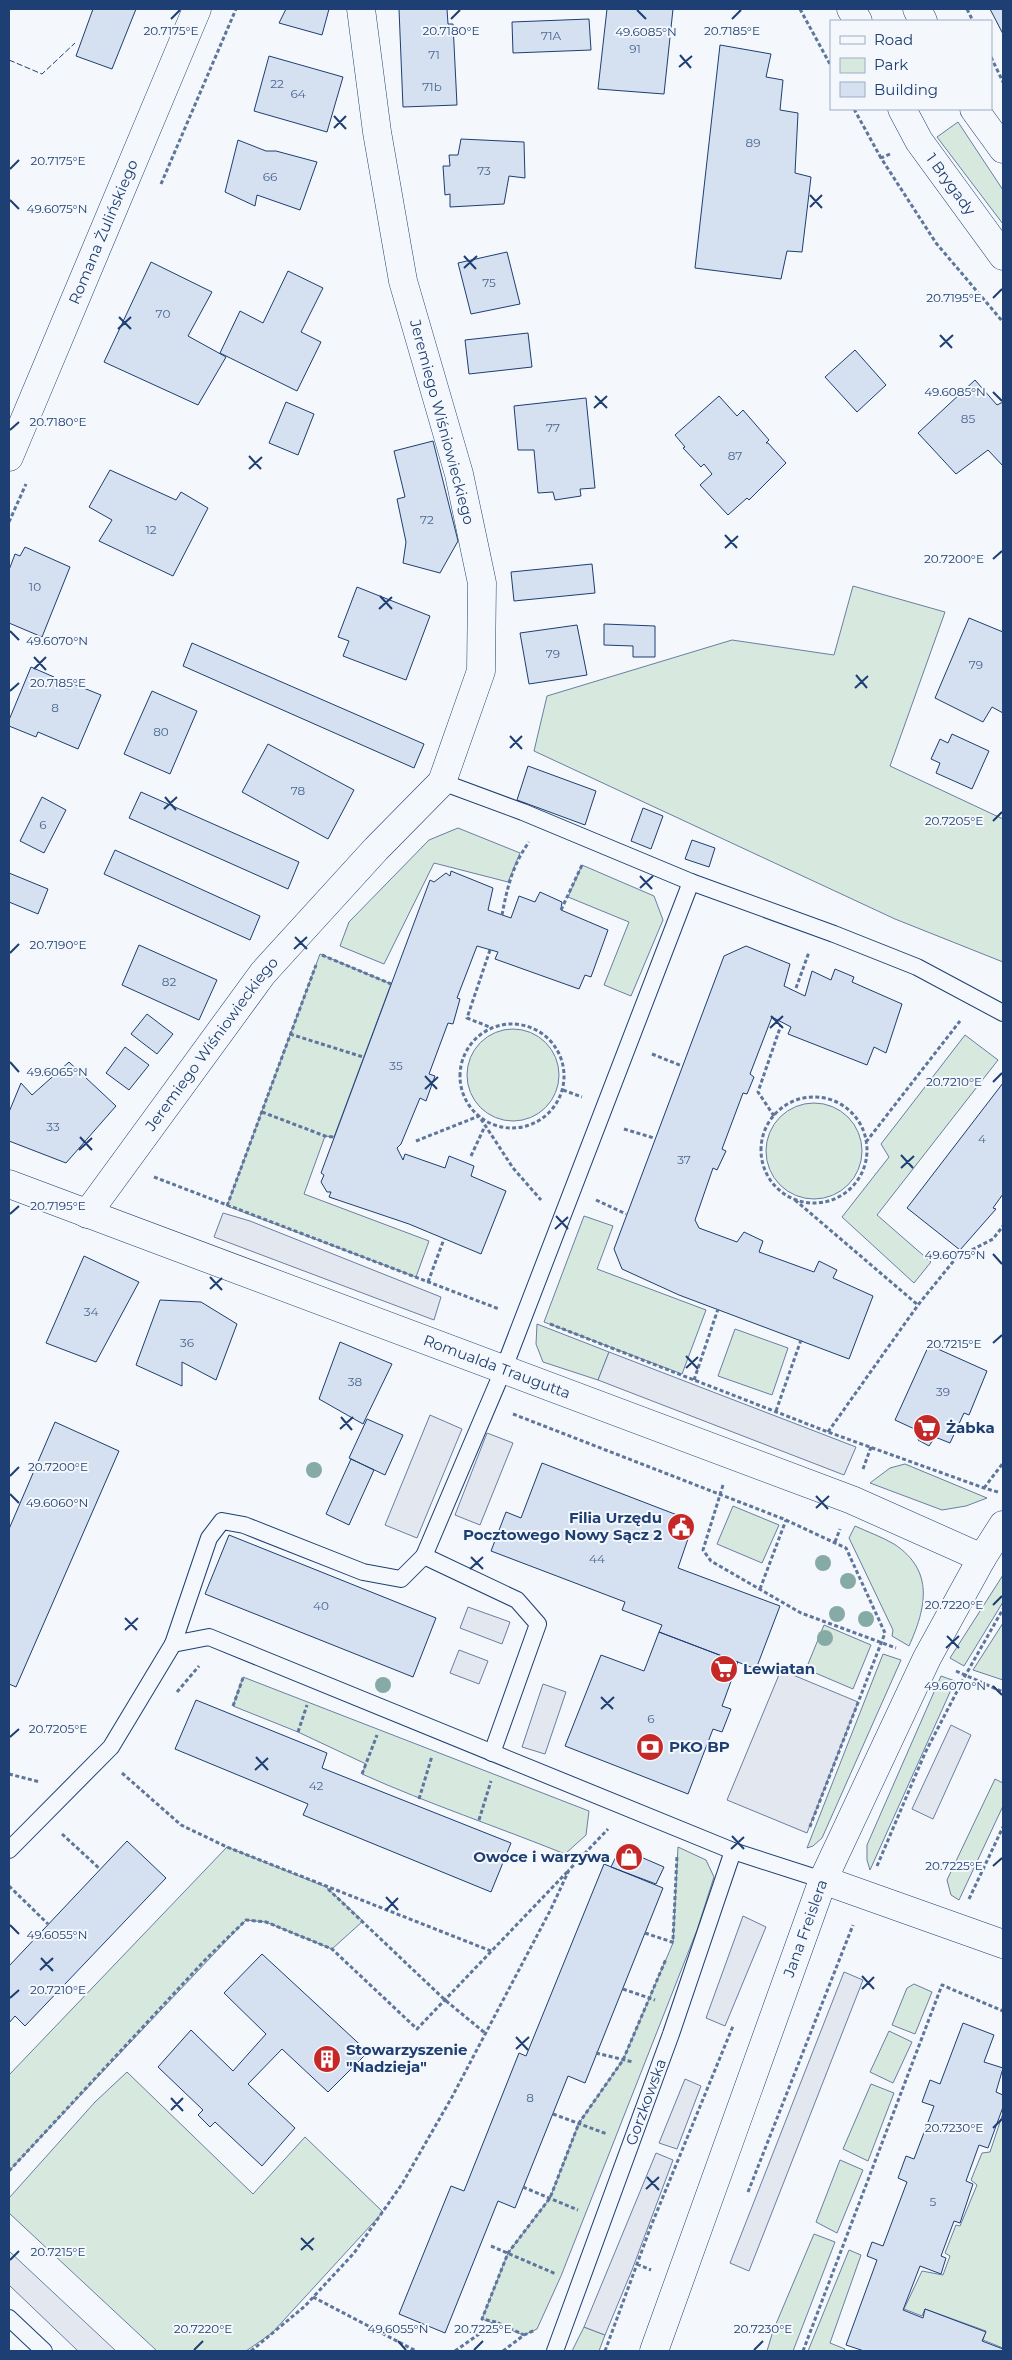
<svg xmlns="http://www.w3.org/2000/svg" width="1012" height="2360" viewBox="0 0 1012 2360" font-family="Montserrat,sans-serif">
  <rect width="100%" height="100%" fill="#f4f7fb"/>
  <!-- green -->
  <path fill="#d7e8df" stroke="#687fa3" d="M958,122L1003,190V224L937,137Z
    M853,586L945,612L890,766L1003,819V962L895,919L534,751L547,696L732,640L834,655Z
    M458,828L520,853L508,882L434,863L384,964L340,946L349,922L429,840Z
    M582,865L654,896L663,920L631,996L604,985L629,922L568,897Z
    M320,954L391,984L334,1137L325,1136L304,1194L429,1241L416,1277L227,1206Z
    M467 1075a46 46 0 1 1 92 0a46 46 0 1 1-92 0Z
    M965,1035L998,1060L877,1215L931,1262L914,1283L842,1217L889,1157L881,1144Z
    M766 1151a48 48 0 1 1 96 0a48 48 0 1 1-96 0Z
    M584,1216L613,1226L597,1269L706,1310L682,1374L544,1322Z
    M537,1324L609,1352L598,1380L543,1362L536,1344Z
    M735,1329L788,1348L772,1395L718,1376Z
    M905,1464L987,1498L966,1506L942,1510L870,1483L890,1468Z
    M733,1506L779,1525L762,1563L717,1544Z
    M855,1526C868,1532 882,1537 894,1544C935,1571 926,1608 909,1646L892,1636L893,1630L849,1538Z
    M1003,1575V1602L964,1666L950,1658Z
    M1003,1623V1680L973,1670Z
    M824,1625L871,1645L853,1689L806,1669Z
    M883,1654L901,1660L822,1838L813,1846L807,1848Z
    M941,1676L955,1681L870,1870L867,1860V1845Z
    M243,1677L589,1811L586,1835L565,1854C498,1827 429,1804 362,1774L366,1764L298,1732L233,1706Z
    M995,1779L1003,1783V1806L959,1900L951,1895L947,1880Z
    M227,1847L326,1887L363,1921L332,1949L266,1922L246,1920L9,2171V2075Z
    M678,1847L706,1860L714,1877L697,1930L561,2276L537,2329L524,2335L482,2319L508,2253L550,2198L579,2123L623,2060L673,1943Z
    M914,1984L932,1992L915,2034L892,2025L907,1988Z
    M889,2031L912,2042L893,2083L870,2072Z
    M127,2072L253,2194L305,2137L383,2212L272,2333L246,2351H157L9,2213V2198L95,2102Z
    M871,2084L894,2093L868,2161L843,2149Z
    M1003,2113V2348L983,2340L986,2331L925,2309L922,2316L904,2309L922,2271L943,2275L950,2256L945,2253L956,2225L960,2226L977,2185L971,2180L982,2153L990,2152Z
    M840,2160L863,2170L837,2233L816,2222Z
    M814,2234L835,2242L793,2351H767L773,2331Z
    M849,2250L861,2255L830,2343L845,2349L844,2351H808Z
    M584,2327L605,2335L599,2351H572Z"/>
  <!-- parking -->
  <path fill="#e3e8f0" stroke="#687fa3" d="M223,1213L250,1221L441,1297L434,1320L214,1237Z
    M609,1352L856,1447L844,1475L598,1380Z
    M430,1415L462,1429L417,1538L385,1525Z
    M487,1433L513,1443L480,1525L455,1515Z
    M468,1607L510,1622L502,1644L460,1628Z
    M459,1650L488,1661L479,1684L450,1673Z
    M781,1670L858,1702L807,1833L727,1800Z
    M543,1684L566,1692L545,1754L522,1747Z
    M951,1725L971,1735L933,1819L912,1809Z
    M743,1916L766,1927L725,2026L706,2018Z
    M844,1972L863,1980L749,2271L730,2263Z
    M685,2079L701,2086L677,2149L659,2143Z
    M656,2153L673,2160L632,2270L605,2335L584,2327Z
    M9,2251L116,2351H78L9,2285Z"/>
  <!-- building -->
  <path fill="#d5e0f0" stroke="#1d3f73" d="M93,9H136L112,69L76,56Z
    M286,9H329L322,35L279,23Z
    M399,9H447L448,24H453L457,105L403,107Z
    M607,9H673L664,94L598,89Z
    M990,9H1003V34Z
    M589,19L591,50L513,53L512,22Z
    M720,45L771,54L766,77L783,80L780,110L798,113L795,173L811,177L802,252L787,251L781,279L695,268Z
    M269,56L343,77L327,132L254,111Z
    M461,139L524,142L525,178L509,176L504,204L450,207V194L445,195L443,166H450L449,155H458Z
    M238,140L266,151H276L317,162L300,210L257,195L255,206L225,192Z
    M507,252L520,304L471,314L458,263Z
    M151,262L212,292L188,336L226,357L198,405L104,362Z
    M288,271L323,288L301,332L321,342L297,391L220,353L240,311L263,323Z
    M528,333L532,367L469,374L465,340Z
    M855,350L886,385L857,412L825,377Z
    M975,380L997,405L1003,402V466L988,450L956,474L918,433Z
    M719,396L737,416L743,410L769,440L766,443H768L786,463L749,500L747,498L728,515L700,485L712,474L704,464L701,467L683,448L685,447L675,435Z
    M586,398L595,488L580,489L581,496L555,500L553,492L538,493L534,450H518L514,406Z
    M286,402L314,414L298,455L269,443Z
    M433,441L458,541L440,573L403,563L406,542L397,499L405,497L394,451Z
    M110,470L176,500L181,492L208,508L173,576L99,541L112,520L89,507Z
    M25,547L70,567L42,637L9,623V570L15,554L20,556Z
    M592,564L595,593L514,601L511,572Z
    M357,587L430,616L406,680L343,656L349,641L338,637Z
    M969,618L1003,632V713L992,707L983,722L935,698Z
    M604,624L655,626V657H633V646L604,645Z
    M577,625L587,675L529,684L520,633Z
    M192,643L424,744L414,768L183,666Z
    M31,667L54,677L52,682L69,689L71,683L101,695L78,749L38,732L36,737L9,726V720Z
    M152,691L197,711L170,774L124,754Z
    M952,734L989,751L972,789L936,773L940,763L931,759L940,739L948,743Z
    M268,744L354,790L328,839L242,792Z
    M528,766L596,791L585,825L517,800Z
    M141,792L299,862L288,889L129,818Z
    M42,797L66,810L44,853L20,841Z
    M643,808L663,816L651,849L631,841Z
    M692,840L715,848L709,867L685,859Z
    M115,850L260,916L250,940L104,874Z
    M451,871L493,888L488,910L511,918L519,896L535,902L540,892L562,902L561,910L608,930L591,977L585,975L579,989L495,959L498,952L477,946L457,998L460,999L453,1024L448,1023L429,1074L435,1076L426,1101L420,1098L401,1144L397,1148L403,1160L405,1154L445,1168L449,1156L474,1166L471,1176L506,1191L481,1254L409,1224L329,1197L331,1192H327L321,1182L324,1175L321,1173L430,880L434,882L446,873L450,876Z
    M9,873L48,889L38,914L9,902Z
    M139,945L217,980L199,1020L122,985Z
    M746,946L790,964L784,986L805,996L812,971L831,980L835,969L854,977L852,982L902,1004L886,1053L874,1047L867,1065L788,1034L791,1027L772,1017L750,1074L754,1077L747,1094L743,1093L722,1149L726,1151L717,1170L713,1168L695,1220L699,1228L737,1242L744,1232L763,1241L759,1252L814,1272L819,1261L837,1270L833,1278L873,1296L849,1359L679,1295L622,1269L614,1249L724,956Z
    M147,1014L173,1034L157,1054L131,1034Z
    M125,1047L149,1065L129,1090L106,1073Z
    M69,1062L116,1106L66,1163L9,1141V1112L21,1083L32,1095Z
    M1003,1083V1194L993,1208L996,1209L960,1250L907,1208Z
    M84,1256L139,1282L96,1362L46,1343Z
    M160,1300L201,1302L237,1324L216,1380L182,1362V1386L136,1365Z
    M340,1342L392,1364L363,1424L319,1399Z
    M929,1345L987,1371L969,1415L964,1413L950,1443L935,1437L929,1446L918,1440L921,1432L895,1420Z
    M367,1419L403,1435L385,1475L349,1458Z
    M55,1422L119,1451L16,1687L9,1684V1529Z
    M351,1459L374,1470L349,1525L326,1514Z
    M542,1463L685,1518L692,1527L678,1568L780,1606L756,1669L659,1632L662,1625L622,1610L625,1602L491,1551L506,1512L521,1518Z
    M229,1535L436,1618L413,1677L205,1594Z
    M659,1632L738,1662L722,1706L731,1709L722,1732L713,1729L688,1794L565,1746L601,1655L644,1671Z
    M196,1700L327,1753L322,1768L511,1843L491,1892L303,1815L308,1804L175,1749Z
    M127,1841L166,1878L25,2026L15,2016L9,2023V1966Z
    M620,1848L664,1867L656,1884L611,1867Z
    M604,1864L663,1888L585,2083L568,2076L515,2208L498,2201L445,2333L399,2314L451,2186L464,2191L519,2053L526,2056Z
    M262,1954L368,2052L328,2092L282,2049L248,2084L295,2128L262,2166L215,2122L210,2127L198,2115L203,2110L158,2067L191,2030L233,2071L266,2034L224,1993Z
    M963,2023L994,2035L984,2062L1003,2068L996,2092L1003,2095V2107L988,2148L979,2145L966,2181L973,2184L960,2223L954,2221L941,2256L946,2258L941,2274L920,2266L903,2310L923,2318L925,2309L986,2332L982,2341L1003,2349V2351H864L846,2345L877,2260L867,2256L872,2242L883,2246L907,2182L898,2178L906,2156L914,2159L934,2106L922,2102L930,2080L940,2084Z"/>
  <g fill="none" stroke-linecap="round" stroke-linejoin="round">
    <!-- service casing -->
    <g stroke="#1d3f73" stroke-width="18">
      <g id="service">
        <path d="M442,782L523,812L691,882L834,934L917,967L1003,1013"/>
        <path d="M173,1644L209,1538L222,1521L244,1525L363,1572L401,1579L424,1556"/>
        <path d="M492,1753L538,1624L517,1600L424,1556L504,1368L691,882"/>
        <path d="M9,1850L111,1747L173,1644L209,1637L733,1851L823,1880"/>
        <path d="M9,2318L44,2351"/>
        <path id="s1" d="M555,2351L671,2034L733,1851"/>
      </g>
    </g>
    <!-- minor casing -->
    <g stroke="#1d3f73" stroke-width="29">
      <g id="minor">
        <path id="s2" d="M9,457L197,9"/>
        <path id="s3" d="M9,1184L852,1500L982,1558"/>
        <path id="s4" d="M87,1214L263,973L376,849L442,782L481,671L482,583L459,474L403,281L377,132L361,9"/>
        <path d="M823,1880L1003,1944"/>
        <path id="s5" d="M654,2351L823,1880L927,1658L982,1558L1003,1525"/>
      </g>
    </g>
    <!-- tertiary casing -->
    <g stroke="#1d3f73" stroke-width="29">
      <g id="tertiary">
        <path d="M851,9L858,21"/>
        <path d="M917,9L923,21"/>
        <path id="s6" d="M902,109L919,141L1003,256"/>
        <path d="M974,109L1003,149"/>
      </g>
    </g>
    <!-- path -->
    <path stroke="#5e769c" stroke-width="3" stroke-dasharray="4 2.5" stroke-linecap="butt" d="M800,9L831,66
      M967,9L973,21
      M991,57L1003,82
      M854,109L881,158
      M890,154L881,158L936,243L1003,322
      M161,184L236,9
      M9,522L26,484
      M561,910L582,865
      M502,915C507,888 513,864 529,842
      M490,950L467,1018L492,1028
      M322,955L391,984
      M796,988L809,952
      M460 1076a52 52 0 1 1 104 0a52 52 0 1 1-104 0Z
      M290,1034L363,1057
      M652,1054L682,1066
      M563,1090L582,1097
      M761 1150a53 53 0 1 1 106 0a53 53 0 1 1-106 0Z
      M262,1112L325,1136L334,1137
      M774,1116L758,1092L781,1025
      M624,1129L654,1138
      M416,1141L479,1116L513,1168L541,1200
      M866,1142L960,1021
      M471,1156L485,1126
      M154,1177L499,1309
      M596,1200L626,1214
      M795,1200L918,1305
      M227,1206L316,965
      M428,1282L444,1239
      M550,1324L828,1432L984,1488L998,1492
      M694,1380L718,1309
      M776,1411L801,1340
      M513,1414L786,1520L846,1548L885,1633L809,1829
      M828,1432L918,1305L956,1258L993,1239L1003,1226
      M863,1469L871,1447
      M723,1485L703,1550L711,1561L801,1613L896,1648
      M984,1488L1003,1463
      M835,1542L840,1529
      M760,1589L786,1520
      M956,1671L1003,1692
      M177,1692L199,1666
      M233,1706L243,1678
      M298,1732L307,1705
      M122,1773L181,1825L227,1847L491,1951
      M9,1774L40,1782
      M362,1774L377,1735
      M419,1799L432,1756
      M479,1820L491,1781
      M62,1834L100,1869
      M877,1866L925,1753L965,1676L1003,1609
      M9,1886L48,1924
      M328,1889L445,2000L485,2033
      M969,1899L1003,1827
      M645,1933L675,1943
      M673,1939L677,1856
      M623,1989L655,2000
      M596,2053L633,2062
      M553,2114L607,2134
      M9,2171L206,1959L246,1920L266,1922L332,1949L417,2029L569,1870
      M523,2187L578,2210
      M748,2192L853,1925
      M491,2246L556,2274
      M637,2264L651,2270
      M313,2297L416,2351
      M496,2322L482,2319L508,2253L550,2198L579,2123L623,2060L666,1959
      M251,2351L305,2306L354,2253L402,2184L452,2097L551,1909L569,1870L608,1829
      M455,2351L496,2322L524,2335
      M503,2351L524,2335L535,2330
      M605,2351L651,2226L733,2026
      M803,2351L942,1985L1003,2011"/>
    <!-- service -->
    <use href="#service" stroke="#f4f7fb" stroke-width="16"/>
    <!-- minor -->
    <use href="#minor" stroke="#f4f7fb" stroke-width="28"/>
    <!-- tertiary -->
    <use href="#tertiary" stroke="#f4f7fb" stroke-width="28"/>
    <!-- fence -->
    <path stroke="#1d3f73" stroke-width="1" stroke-dasharray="6 2.5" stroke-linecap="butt" d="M9,60L42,74L75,43"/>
  </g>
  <!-- trees -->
  <g fill="#86aba6">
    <circle cx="314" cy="1470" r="8"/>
    <circle cx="823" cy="1563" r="8"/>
    <circle cx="848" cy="1581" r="8"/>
    <circle cx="837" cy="1614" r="8"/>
    <circle cx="866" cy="1619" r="8"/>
    <circle cx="825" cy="1638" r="8"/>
    <circle cx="383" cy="1685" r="8"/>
  </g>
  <!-- ticks -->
  <path fill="none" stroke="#1d3f73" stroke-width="2" d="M637,10L646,19M171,19L180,10M451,19L460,10M732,19L741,10M680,55L691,68M679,67L692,56M334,116L346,129M334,128L346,116M10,169L19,160M810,195L822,208M10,200L19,209M810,207L822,195M464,256L476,269M464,268L477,256M993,298L1002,289M119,317L131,329M118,329L131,317M940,335L952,348M940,347L953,335M993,392L1002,401M595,396L607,408M594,408L607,396M10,430L19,422M249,456L261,469M249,469L262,457M725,535L737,548M725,548L738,536M993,559L1002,551M380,596L392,609M379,609L392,597M10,631L19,640M34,657L46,670M34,669L46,657M856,675L867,688M855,688L868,676M10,691L19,683M510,736L522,749M510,748L522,736M165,797L176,810M164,809L177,797M993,821L1002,812M640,876L652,889M640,888L653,876M295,937L307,949M294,949L307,937M10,953L19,944M771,1016L783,1028M770,1028L783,1016M10,1062L19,1072M425,1076L437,1089M993,1082L1002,1073M425,1089L438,1077M80,1137L92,1150M79,1150L92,1138M901,1155L913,1168M901,1168L914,1156M10,1214L19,1206M556,1216L568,1229M555,1229L568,1217M993,1254L1002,1264M210,1277L222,1290M210,1289L222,1278M993,1343L1002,1335M686,1356L698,1369M686,1368L698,1357M341,1417L352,1430M340,1429L353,1417M10,1476L19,1467M10,1494L19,1503M816,1496L828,1509M816,1508L829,1496M471,1557L483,1569M470,1569L483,1557M993,1605L1002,1596M125,1618L137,1630M125,1630L138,1618M947,1636L959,1648M946,1648L959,1636M993,1686L1002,1695M601,1697L613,1709M601,1709L614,1697M10,1737L19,1729M256,1757L268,1770M255,1770L268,1758M732,1836L744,1849M731,1849L744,1837M993,1866L1002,1858M386,1897L398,1910M386,1910L398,1898M10,1925L19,1934M41,1958L53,1971M40,1970L53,1958M862,1976L874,1989M862,1989L874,1977M10,1998L19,1990M516,2037L528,2050M516,2049L529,2037M171,2098L183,2111M171,2110L183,2098M993,2128L1002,2119M647,2177L659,2190M646,2189L659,2177M301,2238L313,2250M301,2250L314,2238M10,2260L19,2251M398,2341L406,2350M194,2350L203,2341M474,2350L483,2341M754,2350L763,2341"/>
  <!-- icons -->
  <defs>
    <g id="supermarket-disc" transform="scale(1.4375)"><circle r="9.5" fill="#c62828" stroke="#f4f7fb"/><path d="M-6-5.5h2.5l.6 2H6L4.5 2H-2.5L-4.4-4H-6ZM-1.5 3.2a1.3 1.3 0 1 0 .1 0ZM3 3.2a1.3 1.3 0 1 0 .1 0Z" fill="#fff"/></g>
    <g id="civic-disc" transform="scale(1.4375)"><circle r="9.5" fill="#c62828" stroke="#f4f7fb"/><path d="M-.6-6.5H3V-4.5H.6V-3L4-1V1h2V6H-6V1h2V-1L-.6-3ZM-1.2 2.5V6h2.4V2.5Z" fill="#fff"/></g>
    <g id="bank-disc" transform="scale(1.4375)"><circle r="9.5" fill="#c62828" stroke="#f4f7fb"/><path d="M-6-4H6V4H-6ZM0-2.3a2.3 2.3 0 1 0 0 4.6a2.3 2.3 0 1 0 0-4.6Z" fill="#fff"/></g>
    <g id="shop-disc" transform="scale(1.4375)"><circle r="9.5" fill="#c62828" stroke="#f4f7fb"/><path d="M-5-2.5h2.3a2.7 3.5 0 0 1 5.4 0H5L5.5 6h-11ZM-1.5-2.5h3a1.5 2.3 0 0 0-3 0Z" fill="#fff"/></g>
    <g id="building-disc" transform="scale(1.4375)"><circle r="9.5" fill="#c62828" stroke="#f4f7fb"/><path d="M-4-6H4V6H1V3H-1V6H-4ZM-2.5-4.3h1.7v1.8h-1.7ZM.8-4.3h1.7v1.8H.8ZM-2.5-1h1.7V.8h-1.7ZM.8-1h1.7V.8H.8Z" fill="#fff"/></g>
  </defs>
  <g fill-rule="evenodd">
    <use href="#supermarket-disc" x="927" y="1428"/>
    <use href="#civic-disc" x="681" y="1527"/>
    <use href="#supermarket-disc" x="724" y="1669"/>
    <use href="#bank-disc" x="650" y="1747"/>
    <use href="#shop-disc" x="629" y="1857"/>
    <use href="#building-disc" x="327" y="2059"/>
  </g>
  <g text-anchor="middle" stroke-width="4" stroke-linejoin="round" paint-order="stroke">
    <!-- number labels -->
    <g font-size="12" fill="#4b6792">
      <text x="551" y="40">71A</text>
      <text x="635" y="53">91</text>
      <text x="434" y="59">71</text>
      <text x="277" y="88">22</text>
      <text x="432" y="91">71b</text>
      <text x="298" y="98">64</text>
      <text x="753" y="147">89</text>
      <text x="484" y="175">73</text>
      <text x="270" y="181">66</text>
      <text x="489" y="287">75</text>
      <text x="163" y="318">70</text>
      <text x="968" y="423">85</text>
      <text x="553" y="432">77</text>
      <text x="735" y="460">87</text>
      <text x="427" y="524">72</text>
      <text x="151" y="534">12</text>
      <text x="35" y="591">10</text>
      <text x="553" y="658">79</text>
      <text x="976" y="669">79</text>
      <text x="55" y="712">8</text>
      <text x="161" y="736">80</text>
      <text x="298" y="795">78</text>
      <text x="43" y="829">6</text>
      <text x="169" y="986">82</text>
      <text x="396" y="1070">35</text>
      <text x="53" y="1131">33</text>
      <text x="982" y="1143">4</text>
      <text x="684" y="1164">37</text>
      <text x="91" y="1316">34</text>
      <text x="187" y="1347">36</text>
      <text x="355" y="1386">38</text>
      <text x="943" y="1396">39</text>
      <text x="597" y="1563">44</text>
      <text x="321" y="1610">40</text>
      <text x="651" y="1723">6</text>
      <text x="316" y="1790">42</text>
      <text x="530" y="2102">8</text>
      <text x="933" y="2206">5</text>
    </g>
    <!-- street labels -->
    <g font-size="15" fill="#1d3f73" stroke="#f4f7fb">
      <text dy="5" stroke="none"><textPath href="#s6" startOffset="90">1 Brygady</textPath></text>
      <text dy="5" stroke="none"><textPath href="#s2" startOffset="244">Romana Żulińskiego</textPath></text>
      <text transform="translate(442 422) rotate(75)" y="5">Jeremiego Wiśniowieckiego</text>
      <text dy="5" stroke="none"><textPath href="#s4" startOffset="211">Jeremiego Wiśniowieckiego</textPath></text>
      <text dy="5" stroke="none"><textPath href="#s3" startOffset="521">Romualda Traugutta</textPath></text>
      <text dy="5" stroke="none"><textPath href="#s5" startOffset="449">Jana Freislera</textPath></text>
      <text dy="5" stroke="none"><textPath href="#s1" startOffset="265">Gorzkowska</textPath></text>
    </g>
    <!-- poi labels -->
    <g font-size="15" font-weight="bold" fill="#1d3f73" stroke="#f4f7fb" text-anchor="start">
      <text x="946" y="1433">Żabka</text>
      <text x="662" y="1523" text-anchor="end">Filia Urzędu<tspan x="662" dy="17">Pocztowego Nowy Sącz 2</tspan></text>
      <text x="743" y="1674">Lewiatan</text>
      <text x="669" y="1752">PKO BP</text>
      <text x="610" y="1862" text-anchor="end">Owoce i warzywa</text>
      <text x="346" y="2055">Stowarzyszenie<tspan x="346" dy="17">"Nadzieja"</tspan></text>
    </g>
  </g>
  <g font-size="12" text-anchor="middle" fill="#1d3f73" stroke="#f4f7fb" stroke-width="4" stroke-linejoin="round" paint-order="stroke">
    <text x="171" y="35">20.7175°E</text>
    <text x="732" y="35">20.7185°E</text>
    <text x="451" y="35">20.7180°E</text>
    <text x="646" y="36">49.6085°N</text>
    <text x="58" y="165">20.7175°E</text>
    <text x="57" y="213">49.6075°N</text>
    <text x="954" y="302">20.7195°E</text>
    <text x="955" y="396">49.6085°N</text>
    <text x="58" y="426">20.7180°E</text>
    <text x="954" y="563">20.7200°E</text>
    <text x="57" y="645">49.6070°N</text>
    <text x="58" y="687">20.7185°E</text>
    <text x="954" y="825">20.7205°E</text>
    <text x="58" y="949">20.7190°E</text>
    <text x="57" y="1076">49.6065°N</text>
    <text x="954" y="1086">20.7210°E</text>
    <text x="58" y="1210">20.7195°E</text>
    <text x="955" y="1259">49.6075°N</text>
    <text x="954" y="1348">20.7215°E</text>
    <text x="58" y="1471">20.7200°E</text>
    <text x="57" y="1507">49.6060°N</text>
    <text x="954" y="1609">20.7220°E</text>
    <text x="955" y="1690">49.6070°N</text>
    <text x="58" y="1733">20.7205°E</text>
    <text x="954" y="1870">20.7225°E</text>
    <text x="57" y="1939">49.6055°N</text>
    <text x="58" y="1994">20.7210°E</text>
    <text x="954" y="2132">20.7230°E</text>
    <text x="58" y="2256">20.7215°E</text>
    <text x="398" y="2333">49.6055°N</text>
    <text x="203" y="2333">20.7220°E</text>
    <text x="483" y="2333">20.7225°E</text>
    <text x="763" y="2333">20.7230°E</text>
  </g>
  <!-- border -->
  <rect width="1012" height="2360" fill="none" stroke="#1d3f73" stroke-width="20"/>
  <!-- legend -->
  <rect x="830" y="20" width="162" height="90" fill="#f4f7fb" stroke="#9eadc5"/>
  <rect x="840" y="36" width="25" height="8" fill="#f4f7fb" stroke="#9eadc5"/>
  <text x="874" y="45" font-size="15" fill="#1d3f73">Road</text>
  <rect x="840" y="58" width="25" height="15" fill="#d7e8df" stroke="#9eadc5"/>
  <text x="874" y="70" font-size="15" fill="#1d3f73">Park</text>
  <rect x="840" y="82" width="25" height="15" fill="#d5e0f0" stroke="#9eadc5"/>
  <text x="874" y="95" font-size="15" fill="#1d3f73">Building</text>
</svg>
